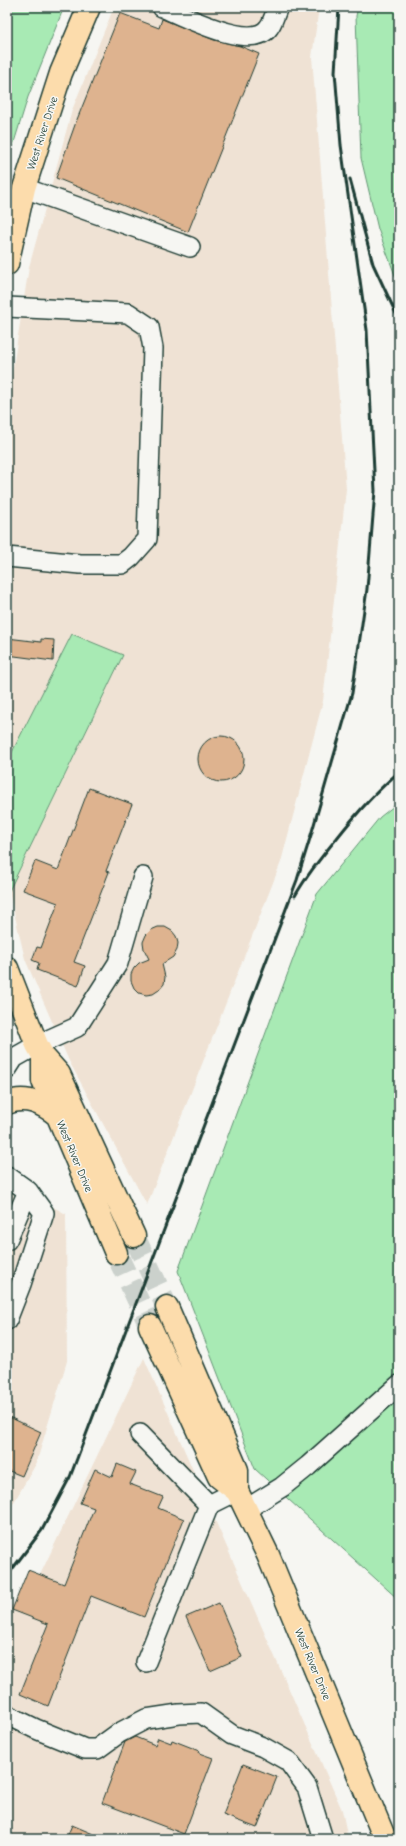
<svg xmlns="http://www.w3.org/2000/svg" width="406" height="1846" viewBox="0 0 406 1846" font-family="'Comic Neue',sans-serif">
  <rect width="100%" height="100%" fill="#f6f6f2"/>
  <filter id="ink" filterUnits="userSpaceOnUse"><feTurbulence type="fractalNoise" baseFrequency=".025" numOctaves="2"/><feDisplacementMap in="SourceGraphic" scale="8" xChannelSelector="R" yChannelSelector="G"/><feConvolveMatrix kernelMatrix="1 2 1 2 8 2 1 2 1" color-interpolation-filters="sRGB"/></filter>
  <g filter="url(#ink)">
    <!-- built -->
    <path fill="#efe2d4" d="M114,7H319L312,57L346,489L323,701L281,862L147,1205L69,1061L25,959L9,891L123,655L7,762V415L9,392L29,267L72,110Z
      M7,1182L66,1214L67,1361L36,1464L7,1514Z
      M144,1358L342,1810L348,1839H7V1610L39,1577Z"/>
    <!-- green -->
    <path fill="#a8eab4" stroke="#649474" d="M7,7H64L28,97L7,165Z
      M358,7H399V286L378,229L361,158L356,16Z
      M72,634L123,655L9,891L7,881V762Z
      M399,802V1600L255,1469L178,1271L317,894L380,817Z"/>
    <!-- building -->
    <path fill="#deb38f" stroke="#1f3d34" d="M120,13L159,28L162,19L214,40L240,46L259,54L188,232L56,178L76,122Z
      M7,638L41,642V639L54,640L53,661L7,655Z
      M198 759a23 23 0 1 1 46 0a23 23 0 1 1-46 0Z
      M89,788L132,804L106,871L109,872L74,962L85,966L78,986L37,970L39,963L32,960L37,947L41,948L58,903L23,890L35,861L58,870Z
      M158,927H165L172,931L176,936L178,943L177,950L173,957L162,964L165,977L164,984L159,990L153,994L146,995L139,993L134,988L131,981V974L134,968L139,963L149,959L144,949L143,942L146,935L151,930Z
      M7,1416L41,1432L22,1476L7,1470Z
      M117,1464L136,1472L130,1484L163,1497L158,1508L184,1519L144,1617L91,1596L48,1706L20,1694L48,1624L12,1610L28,1570L64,1584L94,1508L80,1503L95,1469L112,1477Z
      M219,1603L242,1657L210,1671L186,1617Z
      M135,1737L155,1745L158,1738L171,1743L172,1740L200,1751L199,1753L213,1758L184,1834L102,1803L125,1742Z
      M243,1764L277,1777L257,1828L223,1815Z
      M72,1825L105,1839H66Z"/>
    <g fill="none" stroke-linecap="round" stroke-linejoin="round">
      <!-- major-tunnel -->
      <path stroke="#cbd1cc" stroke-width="22" stroke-dasharray="22 11" stroke-linecap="butt" d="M134,1236L167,1307
        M116,1253L150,1326"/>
      <!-- minor casing -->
      <g stroke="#1f3d34" stroke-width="22">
        <path id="minor" d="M162,7C183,16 253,52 269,27C273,22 275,13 278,7
          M24,188L190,247
          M7,307L128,313L149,327L153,348L147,539L131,557L122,564H80L7,557
          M7,1069L14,1058L37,1045L77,1027L118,963L143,877
          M7,1176L28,1191L7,1240
          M7,1320L21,1284L44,1213L28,1191
          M140,1434L209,1505
          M245,1510L282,1487L308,1466L399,1385
          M146,1662L209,1505L237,1491
          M7,1715L36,1729L85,1749H97L119,1733L146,1719L179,1714L201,1713L232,1735L263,1747L288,1761L307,1787L323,1839"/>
      </g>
      <!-- major casing -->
      <g stroke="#1f3d34" stroke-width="25">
        <path id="major" d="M7,264L24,188L61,73L89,7
          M7,968L37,1045L43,1056L59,1074L134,1236
          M43,1056V1081L116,1253
          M7,1103C26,1095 43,1104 57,1115
          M167,1307L237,1470V1491L268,1555L385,1839
          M150,1326L219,1477L237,1491"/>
      </g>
      <!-- minor -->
      <use href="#minor" stroke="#f6f6f2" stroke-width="19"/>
      <!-- major -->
      <use href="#major" stroke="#fcdcac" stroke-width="22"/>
      <!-- rail -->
      <path stroke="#1f3d34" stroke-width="3" d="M350,179L373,264L399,320
        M295,896C307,875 322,856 337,838C356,814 375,792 399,772
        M7,1576L42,1530L70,1477L297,880L311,835L352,693L367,589L375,491L367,330L341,145L335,72L339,7"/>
    </g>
  </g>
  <g text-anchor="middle" stroke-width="3" stroke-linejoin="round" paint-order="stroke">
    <!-- street labels -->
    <g font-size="11" fill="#1f3d34" stroke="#f6f6f2">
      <text transform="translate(42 133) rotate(-72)" y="4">West River Drive</text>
      <text transform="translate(75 1156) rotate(67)" y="4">West River Drive</text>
      <text transform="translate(313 1664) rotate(67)" y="4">West River Drive</text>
    </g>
  </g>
  <!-- margin -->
  <rect width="406" height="1846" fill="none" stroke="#f6f6f2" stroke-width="24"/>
  <rect x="12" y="12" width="382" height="1822" fill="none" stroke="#1f3d34" stroke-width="1.5" filter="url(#ink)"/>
</svg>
